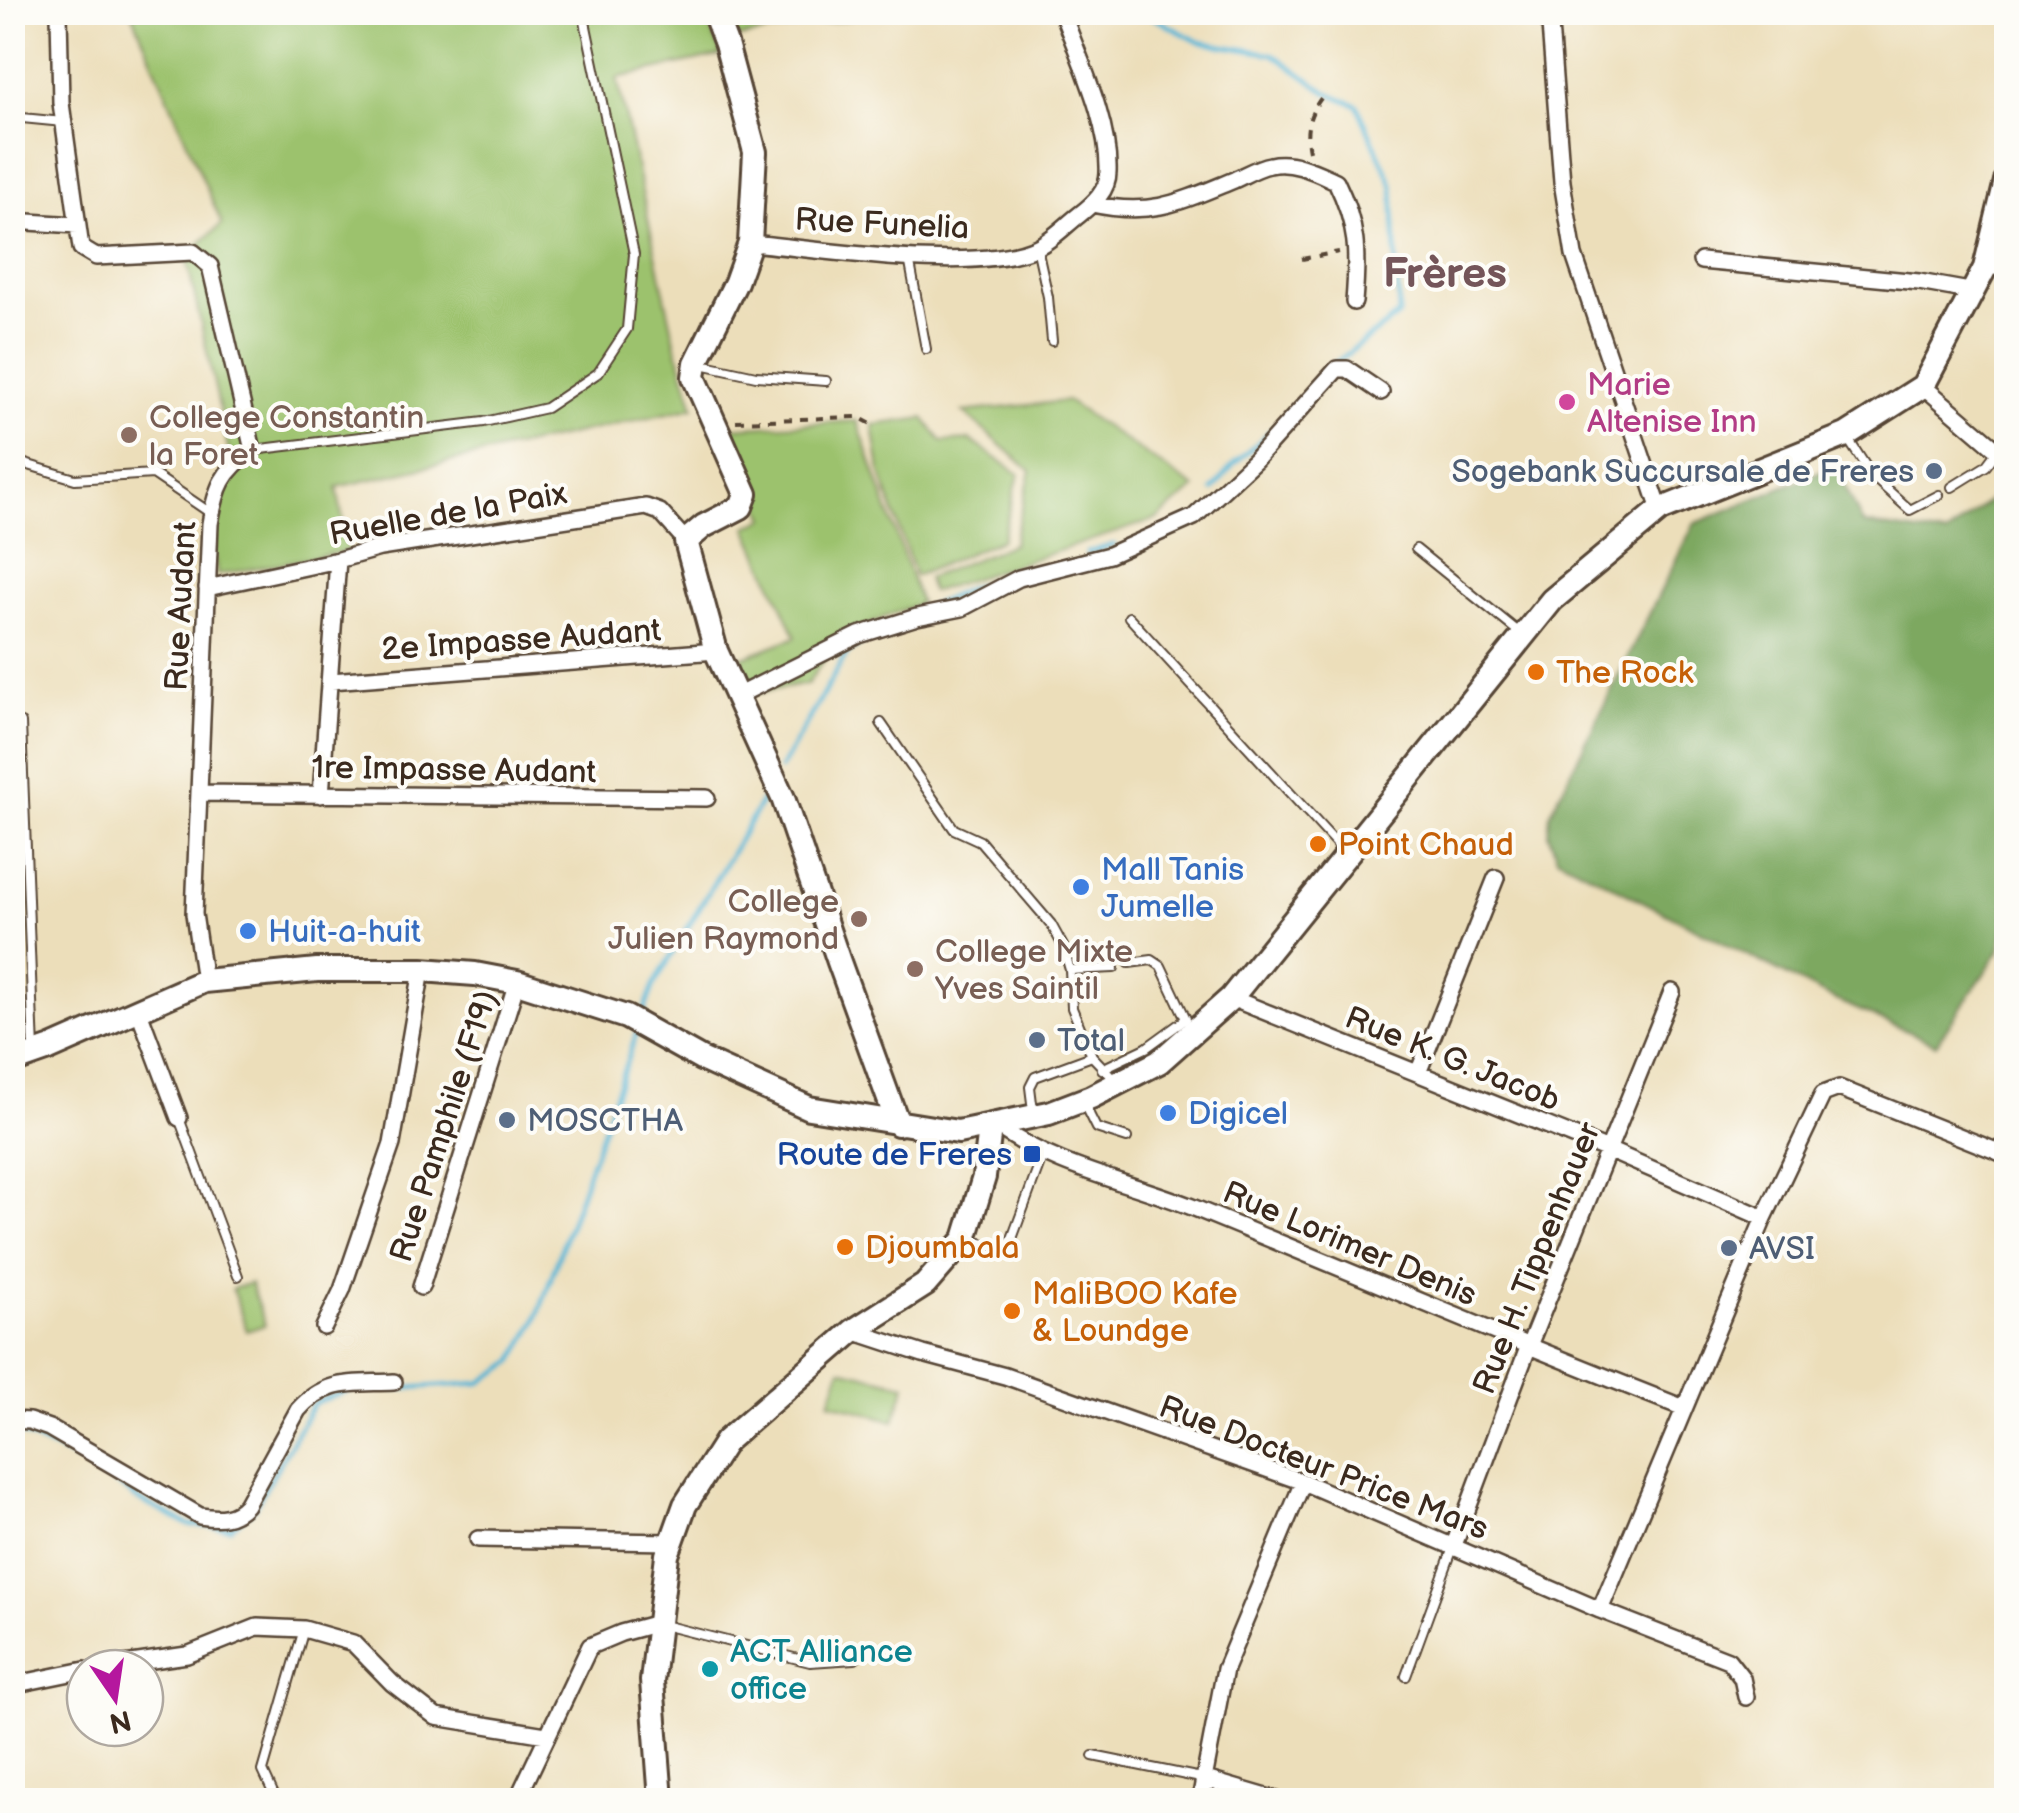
<svg xmlns="http://www.w3.org/2000/svg" width="2019" height="1813" viewBox="0 0 2019 1813" font-family="'Balsamiq Sans',sans-serif">
  <rect width="100%" height="100%" fill="#fdfcf7"/>
  <filter id="ink" filterUnits="userSpaceOnUse"><feTurbulence type="fractalNoise" baseFrequency=".01" numOctaves="2"/><feDisplacementMap in="SourceGraphic" scale="20" xChannelSelector="R" yChannelSelector="G"/><feConvolveMatrix kernelMatrix="1 2 1 2 8 2 1 2 1" color-interpolation-filters="sRGB"/></filter>
  <filter id="wash" filterUnits="userSpaceOnUse"><feTurbulence type="fractalNoise" baseFrequency=".0048" numOctaves="4" result="noise"/><feDisplacementMap in="SourceGraphic" scale="40" xChannelSelector="R" yChannelSelector="G"/><feGaussianBlur stdDeviation="2.25" result="paint"/><feColorMatrix in="noise" values="0 0 0 0 0 0 0 0 0 0 0 0 0 0 0 0 0 1.4 0 .05"/><feComposite in="paint" operator="in"/></filter>
  <g filter="url(#wash)">
    <rect width="100%" height="100%" fill="#ecdeba"/>
    <!-- green -->
    <path fill="#9cc26d" stroke="#6c7646" stroke-width="2.5" d="M132,13H703L722,55L617,78L676,346L694,407L337,487L348,551L217,575L210,516L231,461L186,256L222,224Z
      M726,13H881L737,38Z
      M1067,401L1195,488L1157,519L931,592L927,578L1013,544L1031,471L963,412Z
      M924,418L942,442L970,440L1019,474L1002,539L915,576L880,471L873,425Z
      M857,421L920,603C866,625 839,631 808,684L744,695L731,662L796,637L747,527L766,518L728,428Z
      M250,1283L265,1325L247,1331L232,1289Z
      M841,1369L906,1385L894,1421L830,1402Z"/>
    <!-- forest -->
    <path fill="#7da860" stroke="#5c693f" stroke-width="2.5" d="M1835,465L1863,524L1946,536L2006,487V925L1999,952L1936,1044L1825,995L1557,857L1548,833L1550,814L1694,524Z"/>
    <g fill="none" stroke-linecap="round" stroke-linejoin="round">
      <!-- stream -->
      <path stroke="#55b4d3" stroke-width="5" d="M1143,12L1199,42L1273,54L1326,92L1357,105L1393,186L1399,315L1334,364
        M1213,490L1233,465L1275,427
        M1087,553L1114,545
        M926,608L968,589L1004,578
        M780,769L847,653L867,638
        M642,1017L654,985L770,787
        M393,1389L481,1383L513,1362L536,1321L637,1032
        M12,1433L18,1432L95,1467L137,1499L189,1525L230,1528L254,1508L314,1403L347,1391"/>
    </g>
  </g>
  <g filter="url(#ink)">
    <g fill="none" stroke-linecap="round" stroke-linejoin="round">
      <!-- lane casing -->
      <g stroke="#564535" stroke-width="12">
        <path id="lane" d="M12,117L63,122
          M1037,247L1048,297L1052,341
          M909,258L926,349
          M1990,269L2006,274
          M701,364L756,376L826,381
          M1848,439L1872,476L1910,510L1939,495
          M253,450L484,422L546,408L598,373L627,329L634,254L583,12
          M12,460L75,479L153,474L212,514
          M1952,487L1986,466L1998,450
          M1416,549L1521,634
          M1129,617L1345,853
          M21,723L34,1051
          M881,723L954,829L980,841L1051,924L1063,946L1070,970L1072,1008L1092,1056L1116,1081
          M1070,970L1114,968
          M1102,1069L1146,1048L1186,1019L1161,966L1152,960L1129,963
          M1084,1104L1096,1128L1127,1138
          M1033,1111L1030,1087L1035,1077L1092,1056
          M179,1118L238,1276
          M969,1240L1001,1248L1010,1244L1043,1155
          M663,1625L810,1662L855,1659
          M1406,1676L1454,1545
          M1093,1756L1201,1778
          M287,1800L275,1797L263,1771L304,1629"/>
      </g>
      <!-- street casing -->
      <g stroke="#564535" stroke-width="20">
        <path id="street" d="M1549,12L1562,182L1574,255L1660,510
          M59,14L61,103L81,248L96,257L193,252L210,266L253,450C222,471 216,488 210,524L194,914L204,981
          M1092,204C1152,217 1180,202 1234,180C1245,175 1258,167 1270,165C1293,160 1316,172 1336,181C1358,226 1358,253 1354,302
          M12,221L77,225
          M750,243C818,249 977,275 1037,247C1052,240 1066,225 1079,215C1093,204 1108,191 1108,173C1110,123 1079,59 1062,12
          M1701,261L1919,282L1975,292
          M1923,386L2006,457
          M207,588L338,560L380,548L646,507L660,512L686,541
          M331,681L716,651
          M737,696L859,635L917,617L962,608L1019,578L1109,555L1194,517L1255,460L1337,369H1347L1381,392
          M200,793L707,798
          M321,795L338,560
          M1231,998L1608,1150L1764,1218
          M138,1009L179,1118
          M1418,1073L1496,878
          M997,1126C1055,1168 1126,1181 1192,1207C1357,1274 1519,1344 1684,1408
          M421,1287L517,982
          M324,1327L342,1290L392,1144L422,970
          M853,1331L923,1354L1005,1376L1303,1482L1600,1610L1728,1660L1742,1678L1746,1697
          M12,1420L29,1421L49,1428L200,1516C219,1519 233,1519 246,1505L298,1410C326,1378 354,1384 394,1382
          M478,1539L672,1542
          M1454,1545L1528,1348L1672,992
          M1600,1610L1764,1218L1823,1094L1839,1088L2006,1155
          M97,1668L187,1655L257,1627L304,1629L353,1643L392,1683L436,1717L546,1735
          M12,1685L85,1670
          M1202,1778L1277,1800
          M517,1800L590,1646L621,1633L658,1623
          M1200,1800L1225,1669L1303,1482"/>
      </g>
      <!-- secondary casing -->
      <g stroke="#564535" stroke-width="28">
        <path id="secondary" d="M714,12L726,44L755,152L750,243L736,282L696,363L694,377L746,494L741,507L704,526L686,541L716,651L783,798L839,962L898,1124
          M12,1062L49,1049L204,981L317,970H422L475,974L517,982L626,1017L701,1059L809,1108L958,1132L1049,1113L1091,1097L1159,1062L1231,998L1552,600L1660,510L1846,435L1923,386L1985,268L2006,181
          M661,1800L652,1681L667,1555L685,1505L726,1441L853,1331L925,1285L965,1239L984,1177L990,1128"/>
      </g>
      <!-- path -->
      <path stroke="#564535" stroke-width="4" stroke-dasharray="8 8" stroke-linecap="butt" d="M1309,151C1304,127 1310,111 1326,92
        M1302,259L1339,252
        M736,421L858,417L873,425"/>
      <!-- lane -->
      <use href="#lane" stroke="#fff" stroke-width="8"/>
      <!-- street -->
      <use href="#street" stroke="#fff" stroke-width="15"/>
      <!-- secondary -->
      <use href="#secondary" stroke="#fff" stroke-width="22"/>
    </g>
  </g>
  <!-- markers -->
  <circle fill="#d1479c" stroke="#fdfcf7" stroke-width="4" cx="1567" cy="402" r="10"/>
  <g fill="#8d6e63" stroke="#fdfcf7" stroke-width="4">
    <circle cx="129" cy="435" r="10"/>
    <circle cx="859" cy="919" r="10"/>
    <circle cx="915" cy="969" r="10"/>
  </g>
  <g fill="#5c6f8a" stroke="#fdfcf7" stroke-width="4">
    <circle cx="1934" cy="471" r="10"/>
    <circle cx="1037" cy="1040" r="10"/>
    <circle cx="507" cy="1120" r="10"/>
    <circle cx="1729" cy="1248" r="10"/>
  </g>
  <g fill="#e8710a" stroke="#fdfcf7" stroke-width="4">
    <circle cx="1536" cy="672" r="10"/>
    <circle cx="1318" cy="844" r="10"/>
    <circle cx="845" cy="1247" r="10"/>
    <circle cx="1012" cy="1311" r="10"/>
  </g>
  <g fill="#3f7fe0" stroke="#fdfcf7" stroke-width="4">
    <circle cx="1081" cy="887" r="10"/>
    <circle cx="248" cy="931" r="10"/>
    <circle cx="1168" cy="1113" r="10"/>
  </g>
  <rect fill="#1a4fb4" stroke="#fdfcf7" stroke-width="4" x="1022" y="1144" width="20" height="20" rx="5"/>
  <circle fill="#0f9aa8" stroke="#fdfcf7" stroke-width="4" cx="710" cy="1669" r="10"/>
  <g text-anchor="middle" stroke-width="8" stroke-linejoin="round" paint-order="stroke">
    <!-- street labels -->
    <g font-size="32" fill="#3b2a1e" stroke="#fdfcf7">
      <text transform="translate(882 223) rotate(3)" y="11">Rue Funelia</text>
      <text transform="translate(448 513) rotate(-10)" y="11">Ruelle de la Paix</text>
      <text transform="translate(180 606) rotate(-87)" y="11">Rue Audant</text>
      <text transform="translate(521 639) rotate(-4)" y="11">2e Impasse Audant</text>
      <text transform="translate(454 769) rotate(1)" y="11">1re Impasse Audant</text>
      <text transform="translate(1453 1058) rotate(22)" y="11">Rue K. G. Jacob</text>
      <text transform="translate(443 1126) rotate(-72)" y="11">Rue Pamphile (F19)</text>
      <text transform="translate(1350 1243) rotate(23)" y="11">Rue Lorimer Denis</text>
      <text transform="translate(1536 1258) rotate(-68)" y="11">Rue H. Tippenhauer</text>
      <text transform="translate(1324 1467) rotate(21)" y="11">Rue Docteur Price Mars</text>
    </g>
    <!-- hotel labels -->
    <g font-size="32" fill="#b23c85" stroke="#fdfcf7" text-anchor="start">
      <text x="1587" y="395">Marie<tspan x="1587" dy="37">Altenise Inn</tspan></text>
    </g>
    <!-- education labels -->
    <g font-size="32" fill="#785e54" stroke="#fdfcf7" text-anchor="start">
      <text x="149" y="428">College Constantin<tspan x="149" dy="37">la Foret</tspan></text>
      <text x="839" y="912" text-anchor="end">College<tspan x="839" dy="37">Julien Raymond</tspan></text>
      <text x="935" y="962">College Mixte<tspan x="935" dy="37">Yves Saintil</tspan></text>
    </g>
    <!-- service labels -->
    <g font-size="32" fill="#4e5e75" stroke="#fdfcf7" text-anchor="start">
      <text x="1914" y="482" text-anchor="end">Sogebank Succursale de Freres</text>
      <text x="1057" y="1051">Total</text>
      <text x="527" y="1131">MOSCTHA</text>
      <text x="1749" y="1259">AVSI</text>
    </g>
    <!-- food labels -->
    <g font-size="32" fill="#c56008" stroke="#fdfcf7" text-anchor="start">
      <text x="1556" y="683">The Rock</text>
      <text x="1338" y="855">Point Chaud</text>
      <text x="865" y="1258">Djoumbala</text>
      <text x="1032" y="1304">MaliBOO Kafe<tspan x="1032" dy="37">&amp; Loundge</tspan></text>
    </g>
    <!-- shop labels -->
    <g font-size="32" fill="#366cbe" stroke="#fdfcf7" text-anchor="start">
      <text x="1101" y="880">Mall Tanis<tspan x="1101" dy="37">Jumelle</tspan></text>
      <text x="268" y="942">Huit-a-huit</text>
      <text x="1188" y="1124">Digicel</text>
    </g>
    <!-- transit labels -->
    <g font-size="32" fill="#164399" stroke="#fdfcf7" text-anchor="end">
      <text x="1012" y="1165">Route de Freres</text>
    </g>
    <!-- culture labels -->
    <g font-size="32" fill="#0d838f" stroke="#fdfcf7" text-anchor="start">
      <text x="730" y="1662">ACT Alliance<tspan x="730" dy="37">office</tspan></text>
    </g>
    <!-- district labels -->
    <g font-size="42" font-weight="bold" fill="#745559" stroke="#fdfcf7">
      <text x="1445" y="287">Frères</text>
    </g>
  </g>
  <!-- margin -->
  <rect width="2019" height="1813" fill="none" stroke="#fdfcf7" stroke-width="50"/>
  <!-- north arrow -->
  <g transform="translate(115 1698) rotate(167)"><circle r="48" fill="#fdfcf7" stroke="#afa8a0" stroke-width="2.5"/>
  <path d="M0-8L18 38L0 25L-18 38Z" fill="#b5179e"/>
  <text y="-15" font-size="28" font-weight="bold" text-anchor="middle" fill="#3b2a1e">N</text>
  </g>
</svg>
